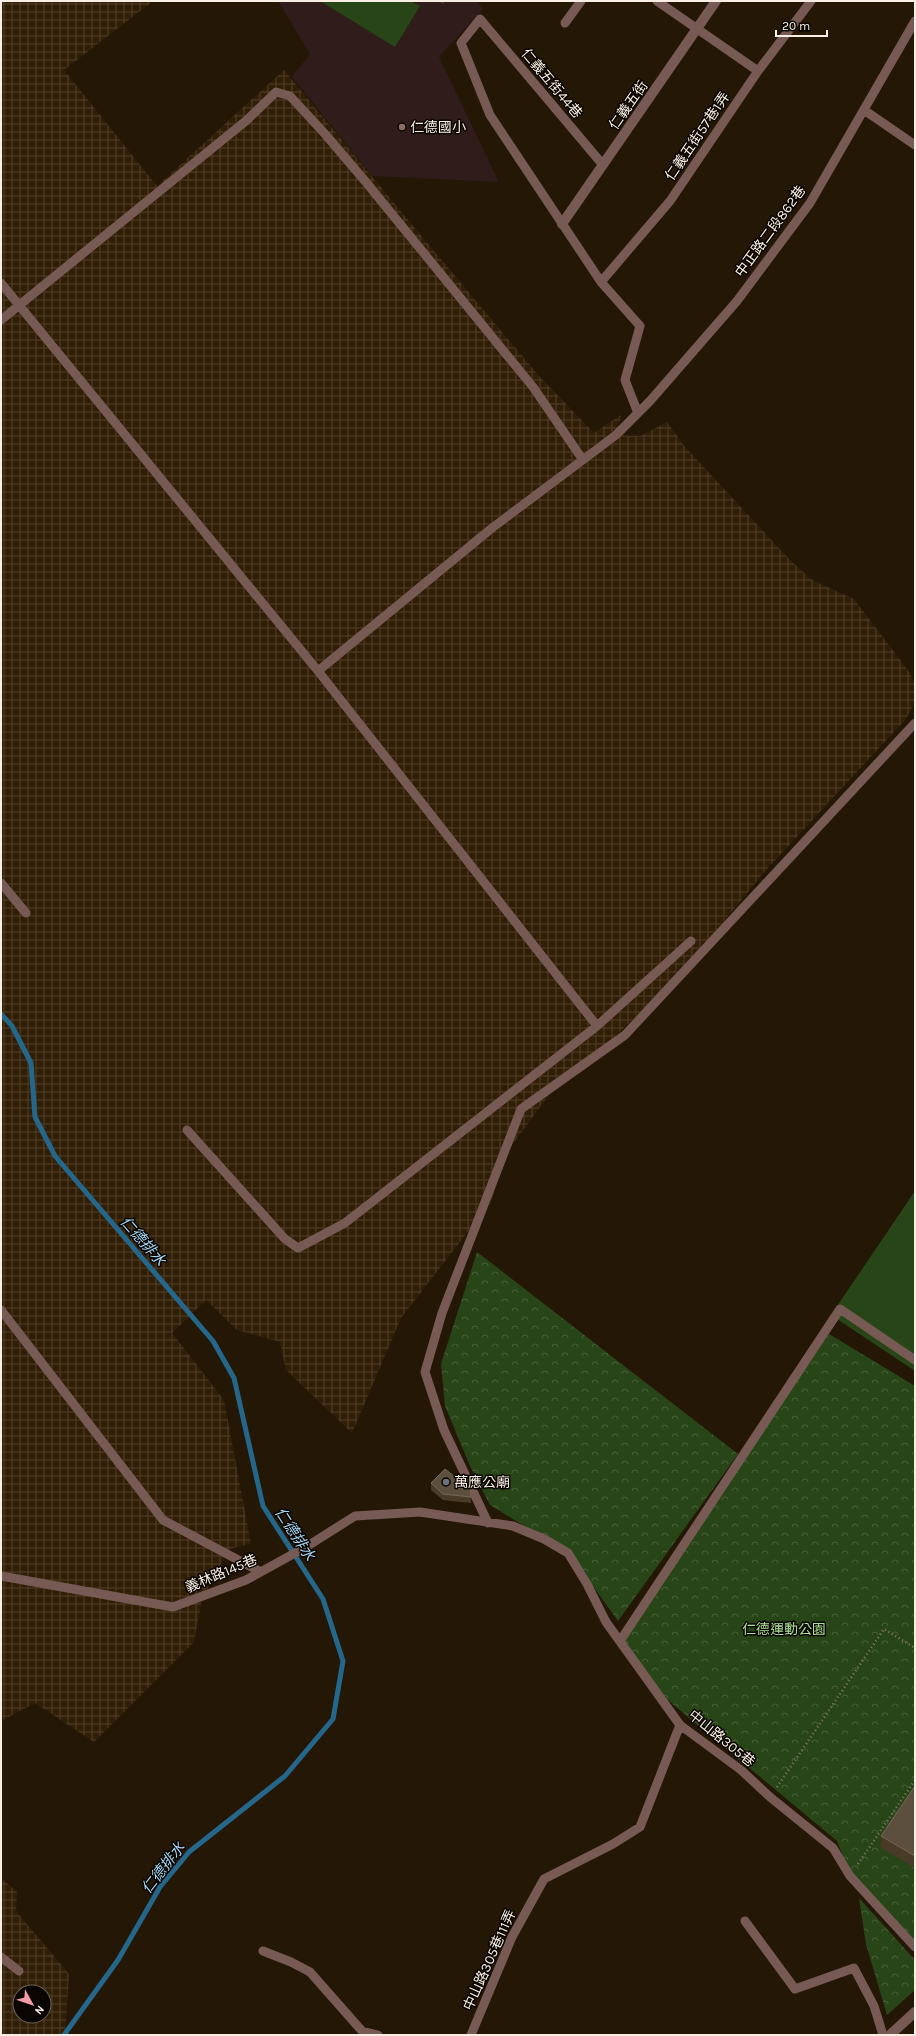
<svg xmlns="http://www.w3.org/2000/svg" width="916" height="2036" viewBox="0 0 916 2036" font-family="Karla,'Noto Sans TC',sans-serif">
  <defs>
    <pattern id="industrial-grid" width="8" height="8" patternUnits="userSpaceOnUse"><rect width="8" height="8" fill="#311e06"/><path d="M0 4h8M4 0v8" fill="none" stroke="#503f2a"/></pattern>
    <pattern id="forest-crowns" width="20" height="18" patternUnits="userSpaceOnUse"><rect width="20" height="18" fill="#284518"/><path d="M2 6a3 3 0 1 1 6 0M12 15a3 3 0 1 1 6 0" fill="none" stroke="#486039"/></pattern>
  </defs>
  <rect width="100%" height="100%" fill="#251706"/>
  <!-- industrial -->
  <path fill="url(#industrial-grid)" fill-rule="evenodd" d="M1,1H153L64,70L157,186L284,70L398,208L539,376L594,433L621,415L616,435L640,436L667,422L685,447L790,560L812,580L854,599L910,673L915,684V702L906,719L766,870L682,972L597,1054L552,1091L504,1156L491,1202L401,1318L352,1433L286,1370L280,1342L237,1330L206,1300L172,1333L224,1400L251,1544L229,1549L202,1599L194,1642L94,1742L35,1703L1,1721Z
    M1,1878L17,1892L16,1911L69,1974L65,2035H1ZM20,1992H44V2016H20Z"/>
  <!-- education -->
  <path fill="#2f1c1b" d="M278,1H479L478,3L483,9L439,57L499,182L372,176L292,77L310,54Z"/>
  <!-- green -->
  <path fill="#284518" d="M320,1H411L420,6L395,47Z
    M915,1191V1371L831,1315Z"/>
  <!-- forest -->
  <path fill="url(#forest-crowns)" d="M477,1252L738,1454L618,1621L570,1554L490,1505L470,1466L445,1406L441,1364Z
    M829,1334L915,1386V1951L854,1884L837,1841L657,1691L621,1636Z
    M859,1898L915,1960V1990L887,2015L866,1944Z"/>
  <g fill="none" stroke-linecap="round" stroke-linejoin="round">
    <!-- stream -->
    <path stroke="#24678b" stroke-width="5" d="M1,1014L12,1026L31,1063L35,1117L55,1156L213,1341L234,1378L263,1506L323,1599L343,1661L333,1719L285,1776L189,1852L160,1887L118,1960L64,2035"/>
    <!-- path -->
    <path stroke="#85796a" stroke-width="2.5" stroke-dasharray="1 3" stroke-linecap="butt" d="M777,1787L884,1629L915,1648
      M858,1864L915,1780"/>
    <!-- service -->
    <path stroke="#765a53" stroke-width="9" d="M657,1L758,71
      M565,23L581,1
      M864,110L915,145
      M603,165L480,19L461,43L490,115L601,282L640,326L625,380L638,413
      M601,282L670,201L758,71L811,1
      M1,283L318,671L597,1026
      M1,320L247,120L276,92L290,96L325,134L365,181L533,387L583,460
      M318,671L492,528L616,435L650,401L737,301L810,203L915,21
      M1,883L26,913
      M187,1130L285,1239L298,1248L345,1223L597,1026L691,941
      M1,1310L163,1520L261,1572
      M488,1523L444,1430L425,1372L442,1313L521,1109L625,1035L915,723
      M1,1576L173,1607L246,1580L306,1547L355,1516L420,1512L513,1526L544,1539L568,1553L587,1584L606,1622L680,1725L741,1770L770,1797L833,1848L850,1876L915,1947
      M620,1641L840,1309L915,1360
      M745,1921L795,1989L854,1968L874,2006L883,2035
      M263,1951L291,1962L310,1972L362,2031L378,2035
      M1,1957L19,1971
      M471,2035L512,1937L544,1879L613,1844L640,1827L680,1725"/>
    <!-- minor -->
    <path stroke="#765a53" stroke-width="10" d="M562,224L716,1
      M890,2035L915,2012"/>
  </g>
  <!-- wall -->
  <path fill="#4a3b29" d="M438,1H445L443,4Z
    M431,1483L470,1489L471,1503L443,1500L431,1490Z
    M915,1786V1868L881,1848V1836Z"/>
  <!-- building -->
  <path fill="#5d4f3d" stroke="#756857" d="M445,1469L470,1489L471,1497L443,1494L431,1483Z
    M915,1786V1856L881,1836Z"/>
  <!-- markers -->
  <circle fill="#8d6e63" stroke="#0a0501" stroke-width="1.5" cx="402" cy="127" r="4"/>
  <circle fill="#6b7280" stroke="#0a0501" stroke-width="1.5" cx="446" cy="1482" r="4"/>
  <g text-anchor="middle" stroke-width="3" stroke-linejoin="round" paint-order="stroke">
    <!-- street labels -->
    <g font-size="14" fill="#f8eee3" stroke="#0a0501">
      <text transform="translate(552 83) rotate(50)" y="5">仁義五街44巷</text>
      <text transform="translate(628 105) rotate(-55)" y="5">仁義五街</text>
      <text transform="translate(697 136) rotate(-56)" y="5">仁義五街57巷1弄</text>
      <text transform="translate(770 231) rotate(-54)" y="5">中正路二段862巷</text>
      <text transform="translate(221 1573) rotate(-23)" y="5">義林路145巷</text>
      <text transform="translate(722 1738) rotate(39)" y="5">中山路305巷</text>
      <text transform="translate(489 1960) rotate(-66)" y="5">中山路305巷111弄</text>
    </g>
    <!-- poi labels -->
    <g font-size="14" fill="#f8eee3" stroke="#0a0501" text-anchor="start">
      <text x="410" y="132">仁德國小</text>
      <text x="454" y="1487">萬應公廟</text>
    </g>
    <!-- park labels -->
    <g font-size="14" fill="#aae092" stroke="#0a0501">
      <text x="784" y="1634">仁德運動公園</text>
    </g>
    <!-- water labels -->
    <g font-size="15" font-style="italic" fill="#a2d6f6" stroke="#0a0501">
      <text transform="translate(143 1241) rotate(49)" y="5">仁德排水</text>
      <text transform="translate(295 1534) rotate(57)" y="5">仁德排水</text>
      <text transform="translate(163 1868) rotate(-52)" y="5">仁德排水</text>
    </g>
  </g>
  <!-- border -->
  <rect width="916" height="2036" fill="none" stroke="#f8eee3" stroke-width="4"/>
  <!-- north arrow -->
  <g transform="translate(32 2004) rotate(130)"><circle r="19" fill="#0a0501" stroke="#69625b"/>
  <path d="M0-3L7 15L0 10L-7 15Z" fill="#f49aa7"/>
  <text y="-6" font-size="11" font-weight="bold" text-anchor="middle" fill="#f8eee3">N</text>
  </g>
  <!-- scale -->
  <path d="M776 30v6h51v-6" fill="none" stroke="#f8eee3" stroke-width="2"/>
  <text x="782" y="30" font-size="12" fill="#f8eee3" stroke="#0a0501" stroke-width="3" paint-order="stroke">20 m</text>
</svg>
